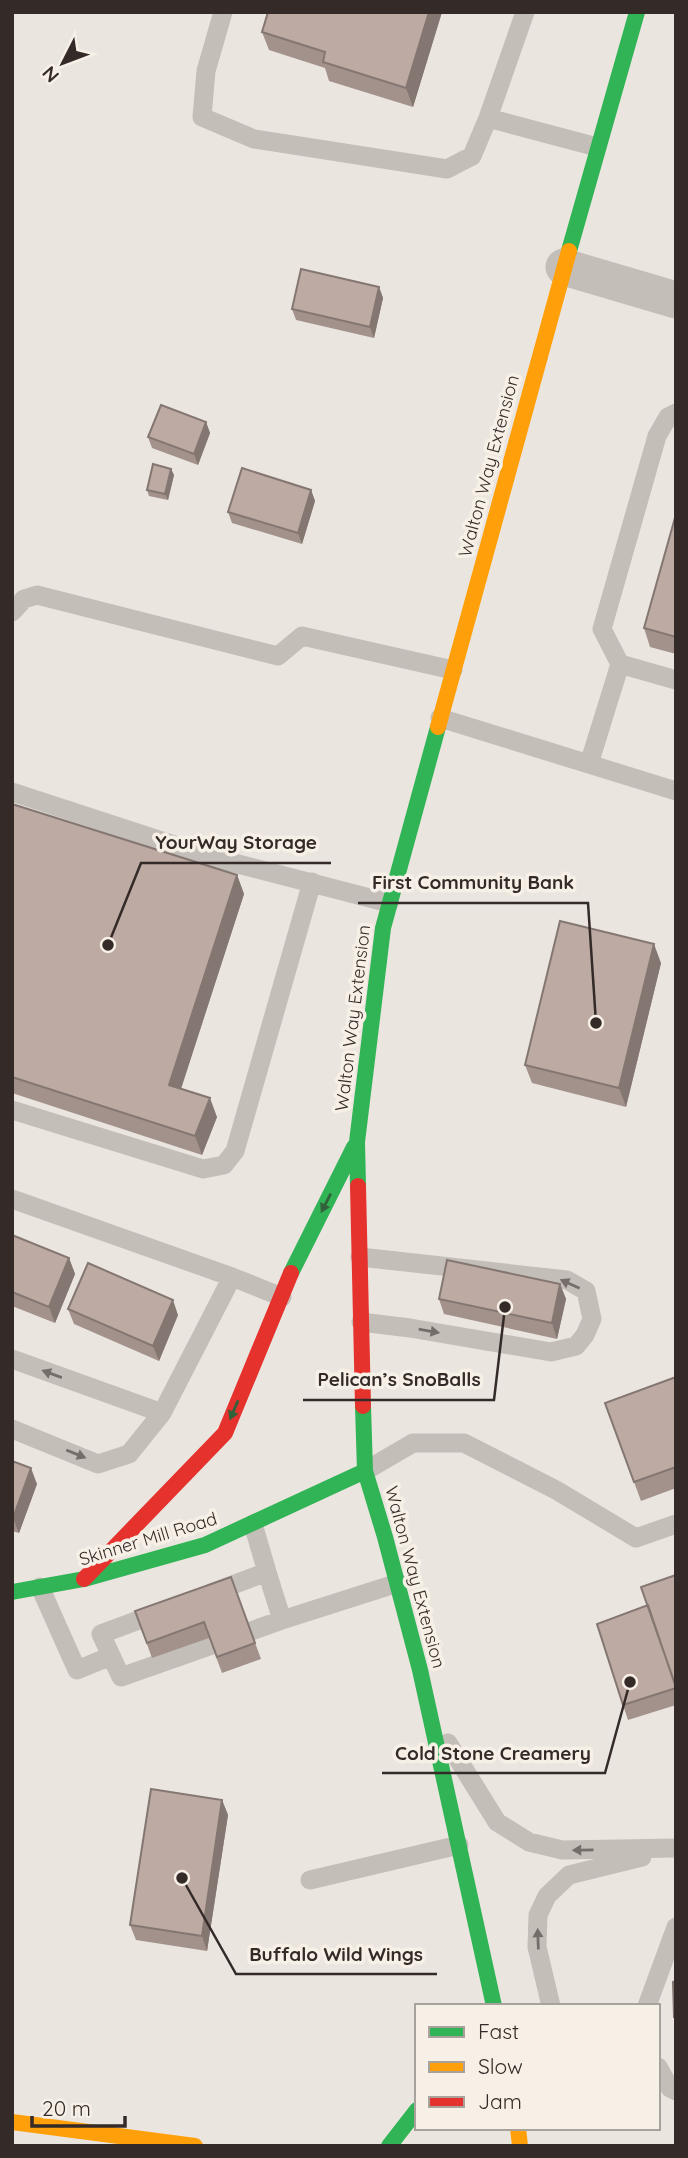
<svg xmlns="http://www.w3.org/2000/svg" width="688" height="2158" viewBox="0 0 688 2158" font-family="Quicksand,sans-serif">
  <rect width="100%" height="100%" fill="#ebe5e0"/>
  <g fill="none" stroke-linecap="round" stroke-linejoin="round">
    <!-- lane -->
    <path stroke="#c4beb9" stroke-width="19" d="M223,12L206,71L202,117L254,139L447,169L472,156L488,118L525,12
      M488,118L597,147
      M12,612L24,599L37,595L278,656L302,636L453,670
      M620,664L676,680
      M440,718L676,791
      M589,764L620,664L602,629L657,436L668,417L676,413
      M12,792L211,857L389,903
      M12,1110L203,1169L224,1165L235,1151L312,882
      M12,1199L232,1277
      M360,1257L567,1280L586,1291L592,1319L585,1335L576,1346L551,1352L410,1328L361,1322
      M12,1359L162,1413
      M12,1429L98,1464L129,1454L162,1413L232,1277L282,1297
      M365,1471L413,1443H464L556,1490L636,1538L676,1524
      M253,1524L267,1572
      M40,1587L77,1670L111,1656
      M211,1593L267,1572L282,1620L398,1583
      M163,1611L101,1634L121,1677L212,1645
      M251,1631L282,1620
      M448,1743L497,1822L529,1842L562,1850L676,1848
      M310,1880L459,1845
      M551,2006L537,1947L538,1915L547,1896L569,1875L642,1857
      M647,2006L676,1927
      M658,2067L670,2088L676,2091"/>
    <!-- street -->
    <path stroke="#c4beb9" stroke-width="37" d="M564,267L676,300"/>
    <!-- fast -->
    <path stroke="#30b455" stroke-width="16" d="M569,251L637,12
      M358,1186L357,1142L383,928L438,727
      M291,1273L354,1147
      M363,1406L365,1471L385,1537L420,1670L494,2006
      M12,1592L84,1579L205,1545L365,1471
      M389,2146L417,2110"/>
    <!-- slow -->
    <path stroke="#ff9f0a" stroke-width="16" d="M438,727L569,251
      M12,2122L195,2146
      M518,2128L520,2146"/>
    <!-- jam -->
    <path stroke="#e5322d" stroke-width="16" d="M358,1186L363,1406
      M84,1579L225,1433L291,1273"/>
  </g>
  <!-- wall -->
  <path fill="#a3928c" d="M268,12H442L413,107L329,81L325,68L269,50L262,32Z
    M379,287L383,298L374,338L296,320L292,309Z
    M206,422L210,433L198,465L152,448L148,437Z
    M171,469L174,475L168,500L149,496L147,490Z
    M311,490L315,501L302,544L232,523L228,512Z
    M676,514V654L650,647L644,628Z
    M12,804L237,875L244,894L181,1089L217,1117L202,1155L12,1093Z
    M661,963L626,1107L532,1083L525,1065Z
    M12,1235L69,1258L75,1274L55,1323L12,1306Z
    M560,1284L566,1299L557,1339L444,1314L439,1299Z
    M68,1309L178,1315L159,1361L74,1324Z
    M676,1377V1488L641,1501L605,1403Z
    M12,1461L37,1484L19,1533L12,1531Z
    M676,1575V1705L628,1720L623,1705L648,1605Z
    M231,1577L261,1659L222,1673L209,1638L152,1658L135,1611Z
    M222,1800L228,1815L207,1951L136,1940L130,1925Z"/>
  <!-- shaded-wall -->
  <path fill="#847772" d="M429,12H442L413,107L406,88Z
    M379,287L383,298L374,338L370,327Z
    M206,422L210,433L198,465L194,454Z
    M171,469L174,475L168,500L165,494Z
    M311,490L315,501L302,544L298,533Z
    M237,875L244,894L176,1104L169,1085Z
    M654,944L661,963L626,1107L619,1088Z
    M210,1098L217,1117L202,1155L195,1136Z
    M69,1258L75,1274L55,1323L49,1307Z
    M560,1284L566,1299L557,1339L552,1323Z
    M173,1300L178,1315L159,1361L153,1346Z
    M31,1468L37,1484L19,1533L13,1518Z
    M222,1800L228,1815L207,1951L202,1936Z"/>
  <!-- building -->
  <path fill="#bdaaa3" stroke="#847772" stroke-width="2" d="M268,12H429L406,88L323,62L325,52L262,32Z
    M301,269L379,287L370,327L292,309Z
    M161,405L206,422L194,454L148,437Z
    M153,464L171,469L165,494L147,490Z
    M242,468L311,490L298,533L228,512Z
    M676,514V637L644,628Z
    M12,804L237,875L169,1085L210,1098L195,1136L12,1077Z
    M560,921L654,944L619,1088L525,1065Z
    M12,1235L69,1258L49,1307L12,1292Z
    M447,1260L560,1284L552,1323L439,1299Z
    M88,1263L173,1300L153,1346L68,1309Z
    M676,1377V1467L634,1482L605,1403Z
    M12,1461L31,1468L13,1518H12Z
    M676,1575V1684H675L641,1587Z
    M231,1577L255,1643L217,1657L204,1622L147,1643L135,1611Z
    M648,1605L676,1688L623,1705L597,1624Z
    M151,1789L222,1800L202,1936L130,1925Z
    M676,1981V2017H674L673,1982Z"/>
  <!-- one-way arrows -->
  <defs><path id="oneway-solid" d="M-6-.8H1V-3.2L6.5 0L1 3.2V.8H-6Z" transform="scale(1.75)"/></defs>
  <g fill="#32623a">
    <use href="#oneway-solid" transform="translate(326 1203) rotate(117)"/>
    <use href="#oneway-solid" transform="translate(234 1410) rotate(113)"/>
  </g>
  <g fill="#756d69">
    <use href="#oneway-solid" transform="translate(570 1284) rotate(-156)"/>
    <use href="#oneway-solid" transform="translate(429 1331) rotate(10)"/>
    <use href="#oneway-solid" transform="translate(52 1374) rotate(-160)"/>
    <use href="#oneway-solid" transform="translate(76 1454) rotate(22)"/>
    <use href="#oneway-solid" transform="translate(583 1850) rotate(179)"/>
    <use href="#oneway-solid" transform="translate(538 1939) rotate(-92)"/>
  </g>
  <g text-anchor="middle" stroke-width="7" stroke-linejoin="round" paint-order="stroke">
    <!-- street labels -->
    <g font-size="18" fill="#342b28" stroke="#f7f0e7">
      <text transform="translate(489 466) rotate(-75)" y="6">Walton Way Extension</text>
      <text transform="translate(353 1018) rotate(-83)" y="6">Walton Way Extension</text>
      <text transform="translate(148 1539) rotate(-17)" y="6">Skinner Mill Road</text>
      <text transform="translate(415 1577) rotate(75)" y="6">Walton Way Extension</text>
    </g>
  </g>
  <!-- callouts -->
  <path fill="none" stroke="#342b28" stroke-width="2.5" d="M108 945L141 863H331M596 1023L588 903H358M505 1307L494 1400H303M630 1682L605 1773H382M182 1878L236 1974H437"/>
  <g fill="#342b28" stroke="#f7f0e7" stroke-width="2.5">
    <circle cx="108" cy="945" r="7"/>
    <circle cx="596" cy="1023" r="7"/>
    <circle cx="505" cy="1307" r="7"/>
    <circle cx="630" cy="1682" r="7"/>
    <circle cx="182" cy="1878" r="7"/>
  </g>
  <g font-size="19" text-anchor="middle" font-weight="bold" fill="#342b28" stroke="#f7f0e7" stroke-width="7" stroke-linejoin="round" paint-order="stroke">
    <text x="236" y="849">YourWay Storage</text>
    <text x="473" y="889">First Community Bank</text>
    <text x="399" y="1386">Pelican’s SnoBalls</text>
    <text x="493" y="1760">Cold Stone Creamery</text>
    <text x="336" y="1961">Buffalo Wild Wings</text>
  </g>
  <!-- border -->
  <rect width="688" height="2158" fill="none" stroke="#342b28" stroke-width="28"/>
  <!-- legend -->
  <rect x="415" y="2004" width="245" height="126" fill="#f7f0e7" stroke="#a9a19b" stroke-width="2"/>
  <rect x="429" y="2027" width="35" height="10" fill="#30b455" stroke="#a9a19b" stroke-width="2"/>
  <text x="478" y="2039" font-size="21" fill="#342b28">Fast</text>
  <rect x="429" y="2062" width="35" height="10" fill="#ff9f0a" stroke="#a9a19b" stroke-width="2"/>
  <text x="478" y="2074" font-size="21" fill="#342b28">Slow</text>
  <rect x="429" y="2097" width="35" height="10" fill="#e5322d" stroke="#a9a19b" stroke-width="2"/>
  <text x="478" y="2109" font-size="21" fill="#342b28">Jam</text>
  <!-- north arrow -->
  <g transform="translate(63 63) rotate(228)" stroke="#f7f0e7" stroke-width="5" paint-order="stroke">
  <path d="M0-5L12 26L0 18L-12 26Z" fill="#342b28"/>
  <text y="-10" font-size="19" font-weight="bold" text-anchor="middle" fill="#342b28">N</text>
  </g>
  <!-- scale -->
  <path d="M32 2116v10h93v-10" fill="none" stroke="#342b28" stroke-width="3.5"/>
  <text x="42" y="2116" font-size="21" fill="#342b28" stroke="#f7f0e7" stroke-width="5" paint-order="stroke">20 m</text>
</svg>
